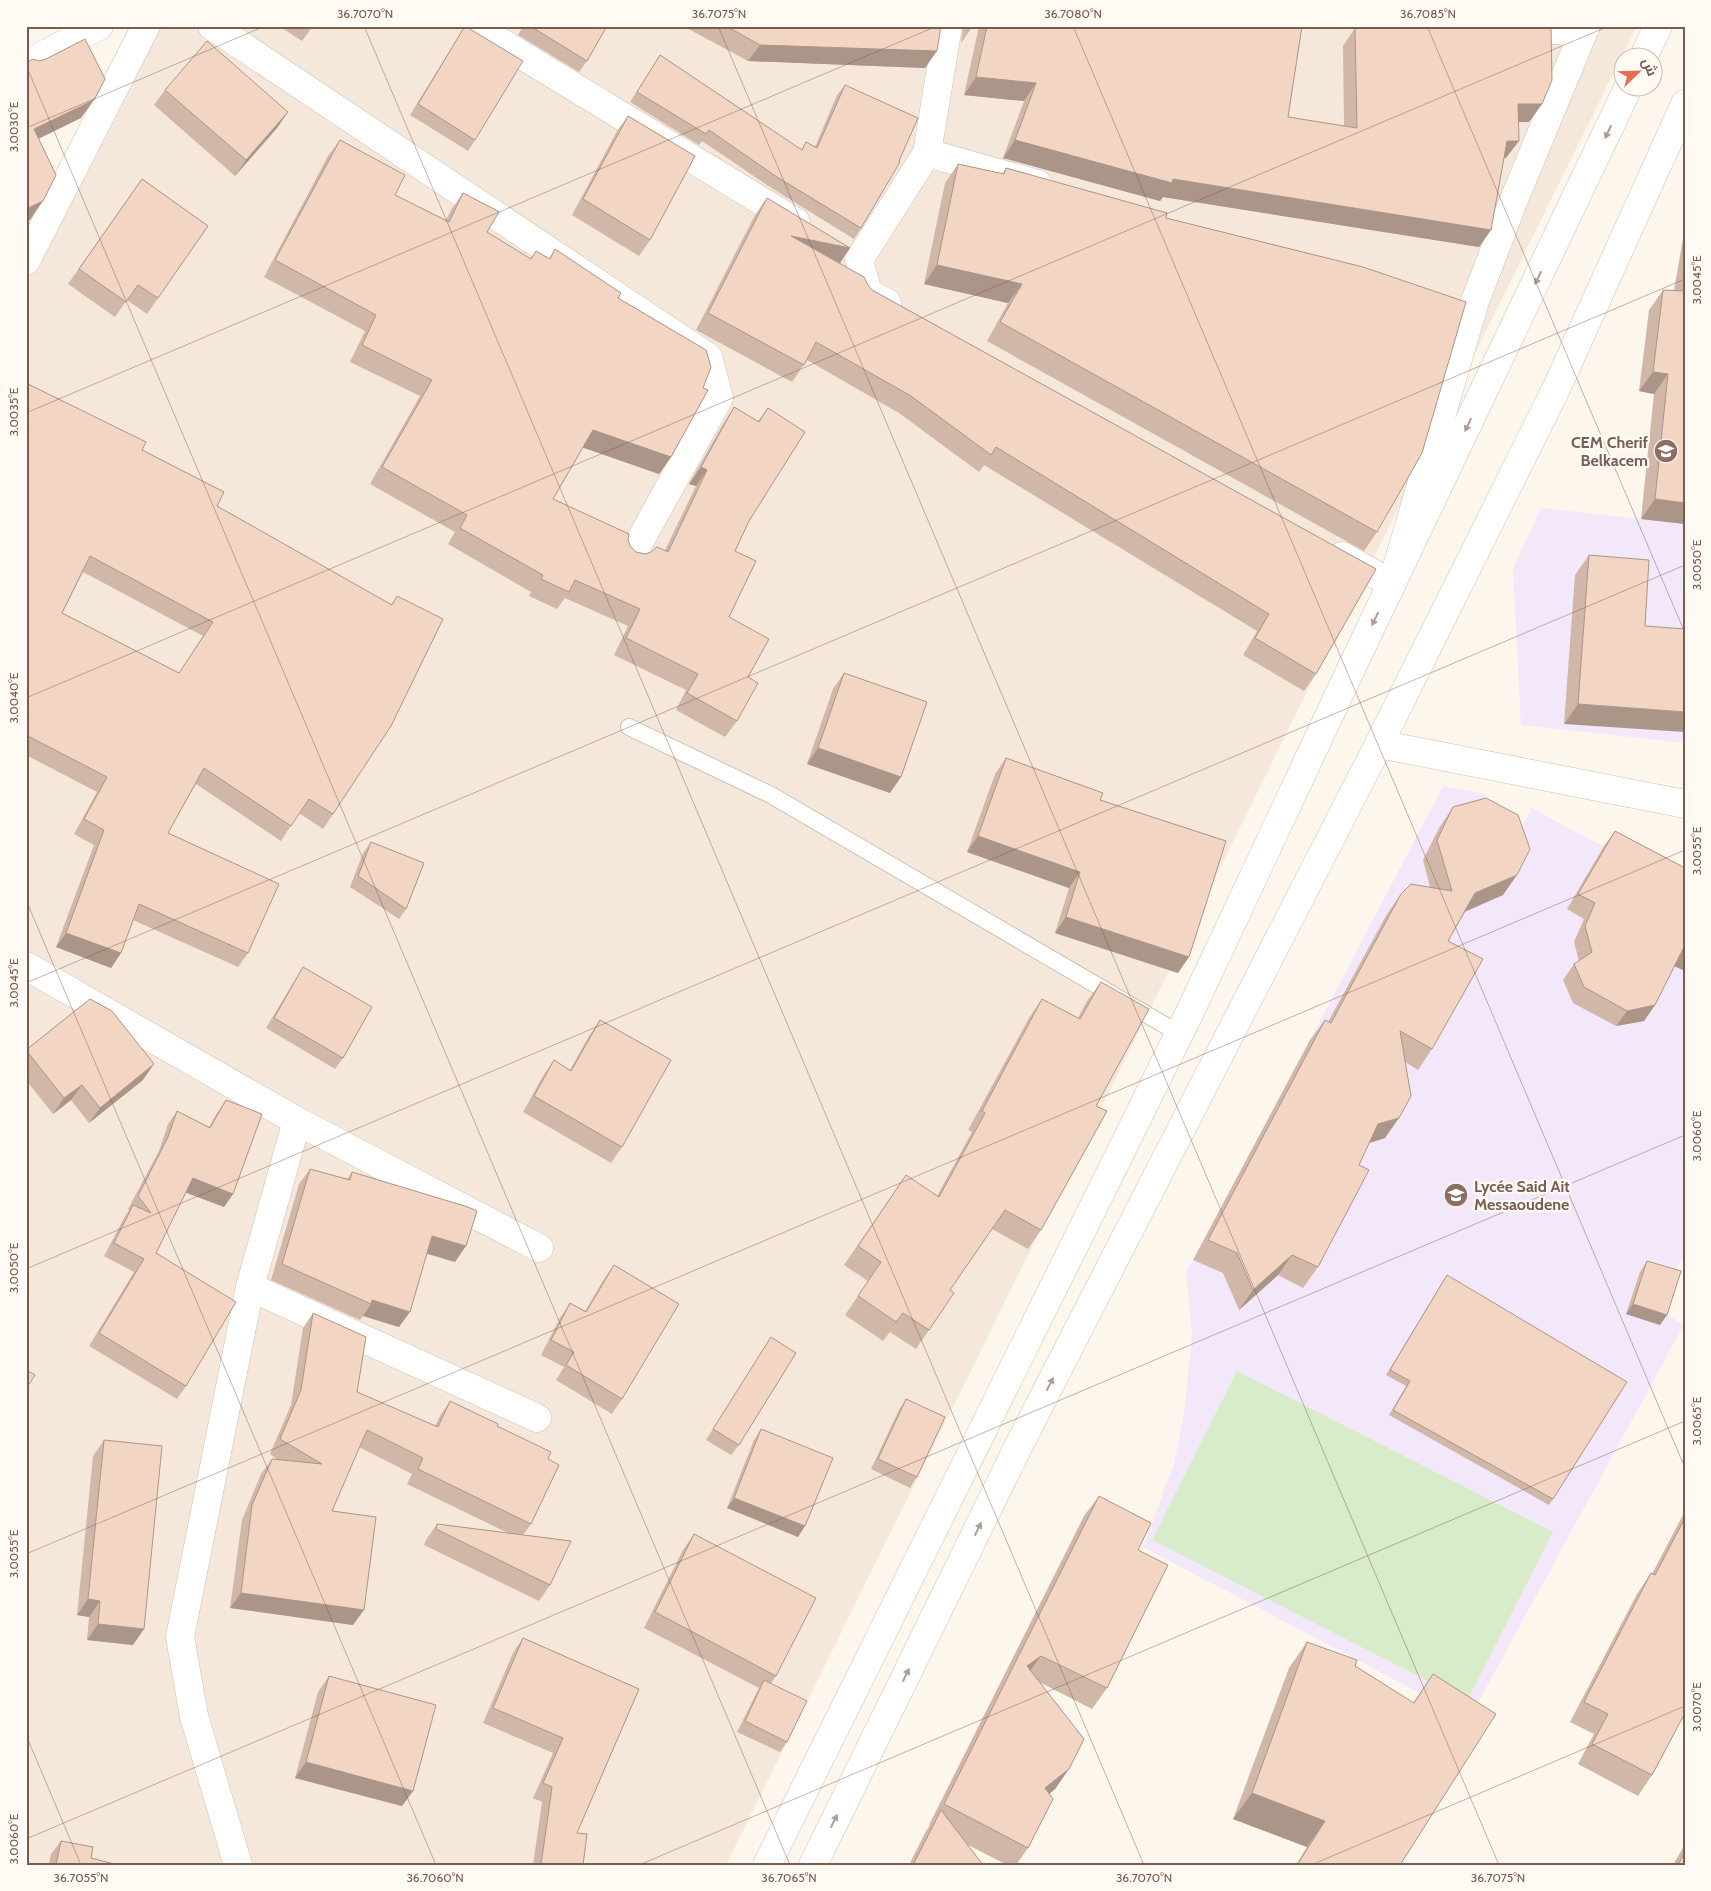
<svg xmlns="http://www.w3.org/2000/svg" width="1711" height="1891" viewBox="0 0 1711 1891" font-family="Cabin,Cairo,sans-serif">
  <rect width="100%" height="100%" fill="#fdf6ec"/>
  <!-- residential -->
  <path fill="#f5e8da" d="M144,26H1637L726,1865H26V259Z"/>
  <!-- education -->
  <path fill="#f3e8fa" d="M1685,227V743L1521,725L1513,569L1541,508L1641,519L1654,394L1639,391L1649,310H1670Z
    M1443,786L1487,794L1480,815L1519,838L1531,808L1685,890V1253L1656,1308L1684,1325L1469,1719L1143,1547L1174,1464L1184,1414L1192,1336L1186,1271L1193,1260L1310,1040Z"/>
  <!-- green -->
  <path fill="#d8ecc9" d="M1237,1371L1553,1532L1467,1701L1152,1540Z"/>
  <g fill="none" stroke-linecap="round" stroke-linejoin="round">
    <!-- service casing -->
    <g stroke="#d1beb0" stroke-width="18">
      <path id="service" d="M629,727L771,795L1180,1034"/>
    </g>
    <!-- minor casing -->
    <g stroke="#d1beb0" stroke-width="29">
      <path id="minor" d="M212,26L708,357L719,398L632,555
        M474,26L796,222
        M1494,26L1583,32
        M26,64L99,26
        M927,153L1038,184
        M26,261L146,26
        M887,303L868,293L859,260L927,153L948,26
        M1342,556L1392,584L1474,304L1513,202L1586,26
        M1379,744L1685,804
        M26,966L297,1121L539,1248
        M250,1287L537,1418
        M238,1865L194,1716L180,1637L250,1287L297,1121"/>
    </g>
    <!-- secondary casing -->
    <g stroke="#d6c0b0" stroke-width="29">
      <path id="secondary" d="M1643,58L1658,26
        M767,1865L1189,1014L1351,669L1628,88
        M813,1865L1019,1445L1379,744L1557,387L1685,104"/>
    </g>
    <!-- service -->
    <use href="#service" stroke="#fff" stroke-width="16"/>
    <!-- minor -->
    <use href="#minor" stroke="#fff" stroke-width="28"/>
    <!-- secondary -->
    <use href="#secondary" stroke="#fff" stroke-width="28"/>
  </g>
  <!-- wall -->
  <path fill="#d1b7a8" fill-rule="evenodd" d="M279,26H313L302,41Z
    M465,26L475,140L468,151L410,115L458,37Z
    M523,26H607L587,61L579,72L518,35Z
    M683,26H941L925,68L748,61Z
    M963,26H973L961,43L963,28Z
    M979,26H1302L1288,117L1344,126L1343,46L1355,28L1436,27V26H1539L1542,104L1529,122H1519L1506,158H1504L1491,230L1479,247L1163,197L1160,201L1003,158L1024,101L964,95Z
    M660,55L801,150L806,142L815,147L837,95L845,85L899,161L861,228L854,239L770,187L702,141L699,145L630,102Z
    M165,90L288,112L277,128L235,176L154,105Z
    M628,116L650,240L639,256L572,215L617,131Z
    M340,140L395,195L446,220L451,210L463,193L487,232L530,259L536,251L549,259L555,249L618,298L671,457L659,474L583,447L553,499L628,539L630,546L636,552L645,554L665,550L696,486L689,484L723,424L734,407L758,421L768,408L749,521L735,551L729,617L748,677L737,721L725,737L676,710L686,690L614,655L628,626L565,598L557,609L529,596L531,592L448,544L455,532L370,484L420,396L350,362L365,331L264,277L328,156Z
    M958,164L1002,174L1006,168L1166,218L1377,532L1364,551L987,341L1008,303L924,284L945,183Z
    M142,179L208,226L147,314L127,300L115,317L68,284Z
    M767,198L840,263L872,290L1376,569L1316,674L1304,691L1243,655L1257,631L984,465L979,472L899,413L807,360L792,382L696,330L755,215Z
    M1685,227V524L1641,519L1654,394L1639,391L1649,310L1663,290L1674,291Z
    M26,383L142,450L217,506L391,605L397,596L333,814L323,829L299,813L281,841L196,784L168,833L248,953L238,967L133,920L121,953L111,968L56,947L94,845L74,834L97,792L26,755ZM83,572L203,636L179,673L62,613Z
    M1589,555L1645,626L1564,724L1575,575Z
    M844,673L890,793L807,764L833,689Z
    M1006,758L1100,800L1178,973L1055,933L1069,888L967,852L995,774Z
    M1453,807L1503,895L1465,912L1448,941L1432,1049L1418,1070L1405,1062L1385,1138L1369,1143L1359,1165L1318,1267L1303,1288L1278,1275L1239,1310L1223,1273L1193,1260L1310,1040L1325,1020L1328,1022L1387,914L1401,894L1430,887L1423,860L1439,828Z
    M1615,831L1685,868V971L1674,966L1655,1005L1644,1021L1616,1026L1573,1003L1563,980L1574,964L1579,961L1574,942L1584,919L1567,909L1604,846Z
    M371,842L406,909L399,919L350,887L363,853Z
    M303,967L343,1058L335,1069L266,1028L296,978Z
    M1101,982L1096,1106L1041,1230L1028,1249L992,1229L950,1290L929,1330L916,1349L890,1332L883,1341L845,1315L868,1281L844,1265L893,1194L937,1196L972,1132L968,1130L1029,1018L1042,999L1078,1018L1087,1001Z
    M600,1020L622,1147L611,1163L523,1112L543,1076L554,1060L570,1070L589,1036Z
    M26,1050L143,1080L89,1123L71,1100L53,1114L26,1080Z
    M226,1100L233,1194L224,1207L186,1192L156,1253L186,1386L177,1399L89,1346L134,1272L104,1256L124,1218L129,1210L128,1209L159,1151L168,1124L177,1111L209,1127L217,1113Z
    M310,1169L347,1179L352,1172L455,1262L427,1253L399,1327L363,1316L360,1320L271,1280L299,1184Z
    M1647,1261L1660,1325L1626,1314L1640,1272Z
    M614,1265L622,1399L612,1414L556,1380L564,1367L541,1355L560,1318L570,1303L585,1311L604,1279Z
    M1447,1275L1553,1499L1549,1505L1389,1415L1406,1386L1386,1375Z
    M313,1313L357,1392L435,1426L440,1416L450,1401L497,1426L548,1459L531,1524L523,1535L550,1585L539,1601L424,1545L426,1540L437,1524L508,1533L407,1484L412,1474L359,1447L332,1511L353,1625L230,1608L242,1520L261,1474L272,1459L278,1460L270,1454L291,1405L303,1328Z
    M771,1337L739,1445L731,1455L706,1440Z
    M906,1399L917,1477L910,1488L871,1469L899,1410Z
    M761,1429L798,1537L727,1508L754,1440Z
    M104,1440L133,1645L87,1640L89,1617L77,1615L93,1456Z
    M1099,1496L1138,1550L1107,1688L1092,1709L1039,1682L1069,1769L1055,1789L1049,1794L1028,1848L1016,1865H1007L966,1844L983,1865H909L926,1831L930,1825H929L1084,1516Z
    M1685,1511V1713L1652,1775L1638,1796L1578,1764L1594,1734L1570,1722L1637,1594L1651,1573L1652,1574Z
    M694,1534L776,1676L771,1683L787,1742L780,1752L737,1732L759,1688L644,1628L683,1550Z
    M523,1638L639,1689L577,1833L583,1865H533L542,1802L533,1798L553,1753L483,1723L513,1653Z
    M1307,1642L1355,1666L1413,1703L1433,1674L1400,1865H1296L1307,1847L1233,1819L1289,1668Z
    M329,1676L413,1791L402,1806L295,1778L318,1692Z
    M61,1841L91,1858L118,1865H49L51,1854Z
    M1685,1844V1865H1673Z"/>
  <!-- shaded-wall -->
  <path fill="#aa9588" d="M760,45L937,51L925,68L748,61Z
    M976,77L1036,83L1024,101L964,95Z
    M94,100L81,118L26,145L34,129Z
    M1518,104H1542L1529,122H1506Z
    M288,112L277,128L235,176L246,160Z
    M1015,140L1173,179L1491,230L1479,247L1163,197L1160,201L1003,158Z
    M1507,141H1519L1506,158H1494Z
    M43,201L30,220L26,221V209Z
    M791,236L850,248L838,266Z
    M937,265L1022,284L1008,303L924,284Z
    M1653,372L1668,374L1654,394L1639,391Z
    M593,430L671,457L659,474L581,447Z
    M701,467L707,470L696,486L689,484Z
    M1655,499L1685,503V524L1641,519Z
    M1578,704L1685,712V732L1564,724Z
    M818,748L901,777L890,793L807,764Z
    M978,836L1080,872L1069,888L967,852Z
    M1517,875L1503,895L1461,913L1475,893Z
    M1066,917L1189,957L1178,973L1055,933Z
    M66,933L121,953L111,968L56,947Z
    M1683,949L1685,950V971L1672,965Z
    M1655,1005L1644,1021L1616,1026L1627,1011Z
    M154,1064L143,1080L89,1123L100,1108Z
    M82,1085L71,1100L53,1114L64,1098Z
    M1399,1118L1385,1138L1363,1145L1378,1124Z
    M193,1178L233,1194L224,1207L184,1192Z
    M432,1236L466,1246L455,1262L421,1252Z
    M1292,1255L1278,1275L1239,1310L1253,1290Z
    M372,1300L410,1312L399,1327L363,1316L371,1304Z
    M1633,1304L1667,1315L1660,1325L1626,1314Z
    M734,1498L805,1526L798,1537L727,1508Z
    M241,1593L364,1610L353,1625L230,1608Z
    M88,1599L100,1601L89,1617L77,1615Z
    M98,1624L144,1629L133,1645L87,1640Z
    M1041,1656L1026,1676L1027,1666Z
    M306,1762L413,1791L402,1806L295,1778Z
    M1069,1769L1055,1789L1031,1809L1045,1788Z
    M1252,1793L1325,1821L1307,1847L1233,1819Z"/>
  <!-- building -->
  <path fill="#f3d5c3" stroke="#aa9588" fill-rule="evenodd" d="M465,26L523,61L475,140L418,104Z
    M530,26H607L587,61Z
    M726,26H941L937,51L760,45Z
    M987,26H1302L1288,117L1357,128L1355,28L1448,27V26H1539L1551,27L1552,80L1542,104H1518L1519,141H1507L1491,230L1173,179L1172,183L1015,140L1036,83L976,77Z
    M85,39L105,79L94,100L34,129L56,175L43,201L26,209V82L28,81L26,77V63L33,59L39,61L46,59Z
    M207,41L288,112L246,160L165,90Z
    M660,55L802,150L806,142L817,148L845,85L918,118L899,161L900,162L861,228L777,177L709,130L706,134L637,92Z
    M628,116L695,156L650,240L583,199Z
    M340,140L405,175L395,195L449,222L463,193L496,210L499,212L487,232L531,259L536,251L550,259L555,249L621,293L618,298L706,350L711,367L703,388L708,390L671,457L593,430L553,499L629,534L628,539L630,546L636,552L645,554L651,552L657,547L668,552L707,470L701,467L734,407L759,422L768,408L805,432L749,521L735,551L756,561L729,617L769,639L748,677L758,683L737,721L687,693L698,674L626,638L640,609L575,580L569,592L541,579L543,575L460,528L467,515L382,467L432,380L362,345L376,315L275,260Z
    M958,164L1004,174L1006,168L1167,213L1166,218L1363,267L1466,302L1422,453L1377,532L1000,322L1022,284L937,265Z
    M142,179L208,226L158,298L138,285L126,302L79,269Z
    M767,198L850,248L791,236L864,277L868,285L872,290L1376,569L1316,674L1255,638L1269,614L996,447L991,455L911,396L816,342L804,365L708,313Z
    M1685,288V503L1655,499L1668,374L1653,372L1663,290L1684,291Z
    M26,383L146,442L142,450L224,492L217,506L392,605L397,596L443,619L391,726L333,814L309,799L291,826L204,768L168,833L279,884L248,953L139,904L121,953L66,933L104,830L84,819L107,777L26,735ZM90,556L213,622L179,673L62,613Z
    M1589,555L1649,560L1645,626L1685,629V712L1578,704Z
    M844,673L927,702L901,777L818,748Z
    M1006,758L1103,793L1100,800L1226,841L1189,957L1066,917L1080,872L978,836Z
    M1486,798L1518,815L1530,849L1517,875L1475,893L1448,941L1483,959L1432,1049L1400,1031L1411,1096L1399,1118L1378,1124L1359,1165L1369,1170L1318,1267L1292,1255L1253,1290L1237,1253L1208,1240L1325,1020L1331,1023L1401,894L1411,884L1452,891L1437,840L1453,807Z
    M1615,831L1685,868V950L1683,949L1655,1005L1627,1011L1584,987L1574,964L1592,952L1585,926L1595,903L1578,894Z
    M371,842L424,863L406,909L358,876Z
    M303,967L372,1007L343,1058L274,1018Z
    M1101,982L1149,1009L1096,1106L1107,1111L1041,1230L1005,1210L950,1290L954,1293L929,1330L903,1313L896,1322L858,1296L881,1262L858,1246L906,1175L939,1197L985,1113L982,1111L1042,999L1080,1019Z
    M90,999L112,1011L154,1064L100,1108L82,1085L64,1098L26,1050Z
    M600,1020L671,1060L622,1147L534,1096L554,1060L571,1071Z
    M226,1100L262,1114L233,1194L193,1178L156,1253L236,1302L186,1386L99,1333L144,1259L114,1243L133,1205L151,1213L138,1196L168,1137L177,1111L210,1128Z
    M310,1169L350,1180L352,1172L468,1207L477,1211L466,1246L432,1236L410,1312L372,1300L371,1304L282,1264Z
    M1647,1261L1681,1271L1667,1315L1633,1304Z
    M614,1265L679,1304L622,1399L566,1365L574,1352L551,1340L570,1303L586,1312Z
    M1447,1275L1627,1382L1553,1499L1393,1410L1410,1381L1390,1370Z
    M313,1313L366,1337L357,1392L438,1427L450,1401L498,1424L497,1426L551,1452L548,1459L559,1465L531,1524L418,1469L423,1458L367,1430L332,1511L376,1517L364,1610L241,1593L252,1505L272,1459L322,1464L280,1439L301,1390Z
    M771,1337L796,1353L739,1445L713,1429Z
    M26,1370L35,1375L26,1389Z
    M906,1399L945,1417L917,1477L878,1459Z
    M761,1429L833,1458L805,1526L734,1498Z
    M104,1440L162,1446L144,1629L98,1624L100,1601L88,1599Z
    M1099,1496L1151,1523L1138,1550L1168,1565L1107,1688L1041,1656L1027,1666L1084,1739L1069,1769L1045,1788L1053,1799L1028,1848L944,1804Z
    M1685,1518V1713L1652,1775L1592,1744L1608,1714L1584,1702L1651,1573L1655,1575Z
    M437,1524L571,1541L550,1585L436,1529Z
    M694,1534L816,1598L776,1676L655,1612Z
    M523,1638L639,1689L577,1833L587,1834L583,1865H541L552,1787L543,1783L563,1738L493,1708Z
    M1307,1642L1357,1660L1355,1666L1414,1703L1433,1674L1496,1714L1400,1865H1297L1325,1821L1252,1793Z
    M329,1676L436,1705L413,1791L306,1762Z
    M764,1680L807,1701L787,1742L745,1721Z
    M941,1810L983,1865H913Z
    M61,1841L93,1847L91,1858L118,1865H56Z
    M1685,1852V1865H1678Z
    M26,1862L33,1865H26Z"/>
  <!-- one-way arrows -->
  <defs><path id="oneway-solid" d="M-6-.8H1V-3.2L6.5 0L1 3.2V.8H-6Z" transform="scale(1.25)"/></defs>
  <g fill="#af9d94">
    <use href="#oneway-solid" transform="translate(1608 132) rotate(115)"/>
    <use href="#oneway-solid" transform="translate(1538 278) rotate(115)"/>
    <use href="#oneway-solid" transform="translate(1468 425) rotate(115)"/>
    <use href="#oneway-solid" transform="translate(1375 619) rotate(116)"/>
    <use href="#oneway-solid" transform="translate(1050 1384) rotate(-63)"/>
    <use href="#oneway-solid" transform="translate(978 1529) rotate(-64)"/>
    <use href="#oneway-solid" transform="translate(906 1675) rotate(-64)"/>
    <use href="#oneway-solid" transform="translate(834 1821) rotate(-64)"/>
  </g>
  <!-- ticks -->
  <path fill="none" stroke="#7a5c4d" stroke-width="1" stroke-opacity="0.45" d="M364,26L1144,1865M718,26L1499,1865M1073,26L1685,1468M1427,26L1685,633M26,65L790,1865M26,128L265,26M26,413L937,26M26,698L1609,26M26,900L436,1865M26,983L1685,279M26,1269L1685,565M26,1554L1685,850M26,1735L81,1865M26,1839L1685,1135M639,1865L1685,1421M1311,1865L1685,1706"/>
  <!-- icons -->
  <defs>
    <g id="school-disc" transform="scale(1.25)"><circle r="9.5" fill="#8d6e63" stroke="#fffaf3"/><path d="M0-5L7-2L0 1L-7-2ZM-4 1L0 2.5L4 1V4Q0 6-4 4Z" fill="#fff"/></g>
  </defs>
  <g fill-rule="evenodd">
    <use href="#school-disc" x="1666" y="451"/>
    <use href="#school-disc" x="1456" y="1195"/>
  </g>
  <g text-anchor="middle" stroke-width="4.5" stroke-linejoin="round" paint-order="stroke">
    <!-- education labels -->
    <g font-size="16" font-weight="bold" fill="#785e54" stroke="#fffaf3" text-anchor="end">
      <text x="1648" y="448">CEM Cherif<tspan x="1648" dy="18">Belkacem</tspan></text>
      <text x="1474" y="1192" text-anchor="start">Lycée Said Ait<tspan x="1474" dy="18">Messaoudene</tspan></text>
    </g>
  </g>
  <!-- border -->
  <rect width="1711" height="1891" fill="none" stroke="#fffaf3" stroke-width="55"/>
  <!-- north arrow -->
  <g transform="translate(1638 72) rotate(67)"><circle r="24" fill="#fffaf3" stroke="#cabbb1"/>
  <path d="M0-4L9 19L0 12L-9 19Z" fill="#e76f51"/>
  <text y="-8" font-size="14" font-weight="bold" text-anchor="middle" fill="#7a5c4d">ش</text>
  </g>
  <rect x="28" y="28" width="1656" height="1836" fill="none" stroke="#7a5c4d" stroke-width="2"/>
  <g font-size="12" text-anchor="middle" fill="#7a5c4d">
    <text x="365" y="18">36.7070°N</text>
    <text x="719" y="18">36.7075°N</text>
    <text x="1073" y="18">36.7080°N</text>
    <text x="1428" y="18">36.7085°N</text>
    <text transform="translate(14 127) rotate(-90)" y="4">3.0030°E</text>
    <text transform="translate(1697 280) rotate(-90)" y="4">3.0045°E</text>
    <text transform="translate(14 412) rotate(-90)" y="4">3.0035°E</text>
    <text transform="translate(1697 565) rotate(-90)" y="4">3.0050°E</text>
    <text transform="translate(14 698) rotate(-90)" y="4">3.0040°E</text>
    <text transform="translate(1697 851) rotate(-90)" y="4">3.0055°E</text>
    <text transform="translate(14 983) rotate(-90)" y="4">3.0045°E</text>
    <text transform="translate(1697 1136) rotate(-90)" y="4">3.0060°E</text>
    <text transform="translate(14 1268) rotate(-90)" y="4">3.0050°E</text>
    <text transform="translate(1697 1421) rotate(-90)" y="4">3.0065°E</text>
    <text transform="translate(14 1554) rotate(-90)" y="4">3.0055°E</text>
    <text transform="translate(1697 1707) rotate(-90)" y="4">3.0070°E</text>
    <text transform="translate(14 1839) rotate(-90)" y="4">3.0060°E</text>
    <text x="81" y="1882">36.7055°N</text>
    <text x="435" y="1882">36.7060°N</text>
    <text x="789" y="1882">36.7065°N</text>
    <text x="1144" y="1882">36.7070°N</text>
    <text x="1498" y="1882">36.7075°N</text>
  </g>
</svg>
